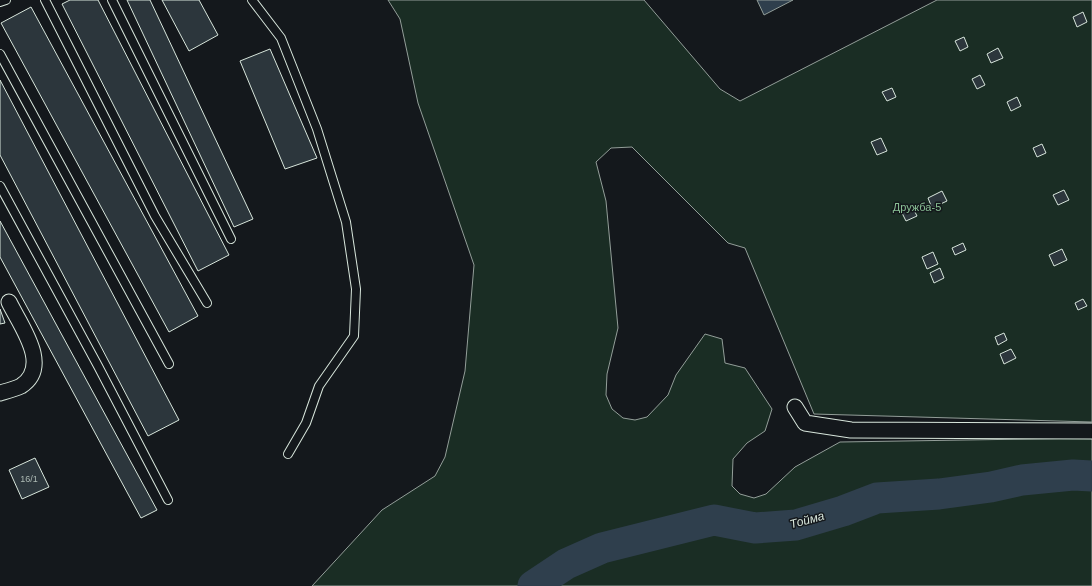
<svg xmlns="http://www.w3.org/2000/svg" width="1092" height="586" viewBox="0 0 1092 586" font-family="Arial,sans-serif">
  <rect width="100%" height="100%" fill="#14181c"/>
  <!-- green -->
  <path fill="#1a2d24" stroke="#939e99" d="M388,0H644L720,89L740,101L937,0H1092V422L814,414L745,248L728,243L632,147L611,148L596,162L606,201L618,328L607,374L606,395L612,409L623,418L635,420L647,417L668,395L676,375L705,334L722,339L725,363L745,368L772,409L765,431L747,443L733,459L732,486L740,494L754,498L766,494L795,467L840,442L1092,438V586H312L382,510L435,476L445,457L465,371L474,265L418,103L400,19Z"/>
  <!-- water -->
  <path fill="#2f3f4d" stroke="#939e99" d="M757,0H793L764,15Z"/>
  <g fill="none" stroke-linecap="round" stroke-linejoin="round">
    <!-- river -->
    <path stroke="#2f3f4d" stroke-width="31" d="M533,586L566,564L602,548L714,520L755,528L796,525L843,511L877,498L939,494L991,487L1022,480L1073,475L1092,476"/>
  </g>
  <!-- building -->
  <path fill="#2c363c" stroke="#d8e6dc" d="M70,0H98L229,255L198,271L62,4Z
    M127,0H150L253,219L234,227Z
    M162,0H199L218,35L189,51Z
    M31,7L198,316L169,332L1,23Z
    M1083,12L1087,22L1077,27L1073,17Z
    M964,37L968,47L960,51L955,41Z
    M998,48L1003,58L991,63L987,54Z
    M270,49L317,158L285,169L240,61Z
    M980,75L985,85L977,89L972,79Z
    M0,80L179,420L148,436L0,155Z
    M892,88L896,97L887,101L882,92Z
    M1017,97L1021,106L1011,111L1007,102Z
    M881,138L887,151L877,155L871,142Z
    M1042,144L1046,153L1037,157L1033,148Z
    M1064,190L1069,200L1058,205L1053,195Z
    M942,191L947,201L932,208L928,198Z
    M912,206L917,216L906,221L901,211Z
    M0,221L157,510L141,518L0,257Z
    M963,243L966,250L955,255L952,248Z
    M1062,249L1067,260L1054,266L1049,255Z
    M933,252L938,264L927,269L922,257Z
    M940,268L944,278L934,283L930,273Z
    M1083,299L1087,306L1078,310L1075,303Z
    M0,309L5,323L0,324Z
    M1004,333L1007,340L998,345L995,337Z
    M1011,349L1016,358L1004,364L1000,354Z
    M35,458L49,487L22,499L9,470Z"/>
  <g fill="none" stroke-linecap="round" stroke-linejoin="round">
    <!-- lane casing -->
    <g stroke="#d8e6dc" stroke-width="10">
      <path id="lane" d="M45,0L155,216L207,303
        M112,0L231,239
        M252,0L281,38L317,129L346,222L356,289L354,336L319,386L306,423L288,454
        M0,2L6,0
        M0,54L169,364
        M0,186L98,366L168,500"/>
    </g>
    <!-- street casing -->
    <g stroke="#d8e6dc" stroke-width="17">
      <path id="street" d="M0,393C7,391 15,389 21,386C52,366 20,325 9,302
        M795,407L805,423L851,430L1092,431"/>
    </g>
    <!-- lane -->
    <use href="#lane" stroke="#14181c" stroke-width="8"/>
    <!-- street -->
    <use href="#street" stroke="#14181c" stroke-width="15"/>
  </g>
  <g text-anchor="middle" stroke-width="3" stroke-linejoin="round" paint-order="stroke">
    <!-- number labels -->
    <g font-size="9" fill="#adbab4">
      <text x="29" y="482">16/1</text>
    </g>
    <!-- park labels -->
    <g font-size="11" fill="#8ac095" stroke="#14181c">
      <text x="917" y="211">Дружба-5</text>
    </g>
    <!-- water labels -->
    <g font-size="12" font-style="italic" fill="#d8e6dc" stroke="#14181c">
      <text transform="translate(807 520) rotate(-15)" y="4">Тойма</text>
    </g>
  </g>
</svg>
